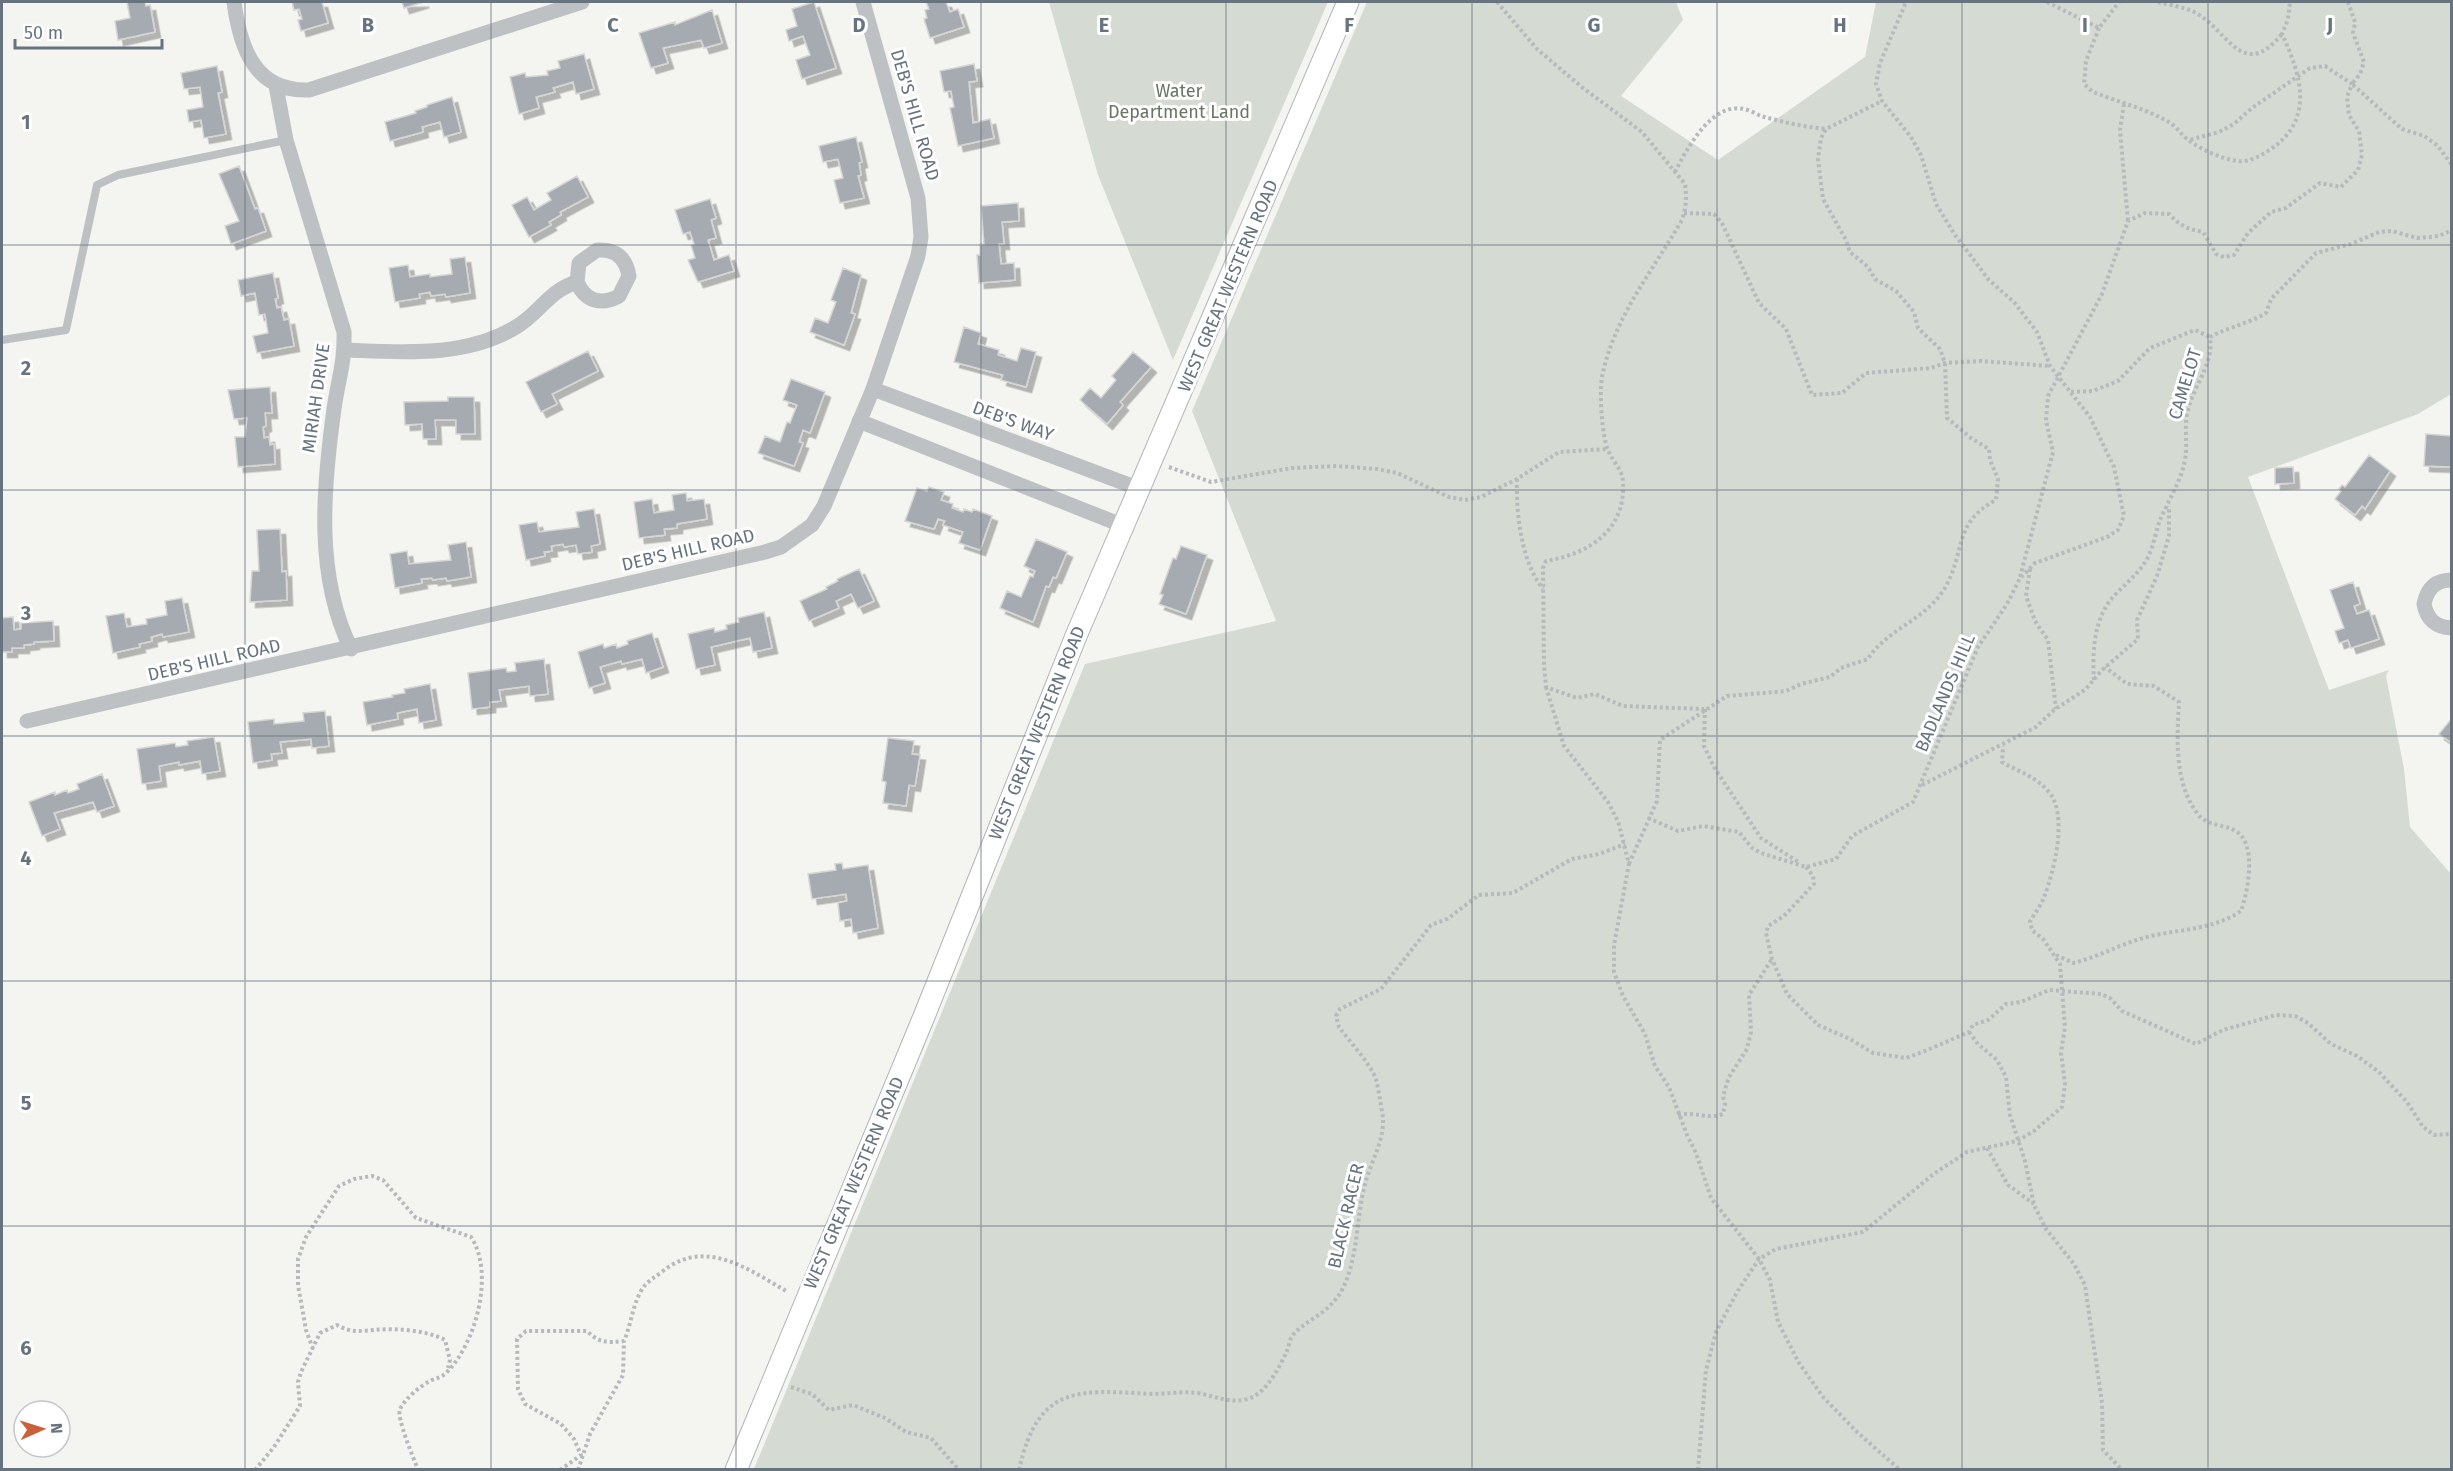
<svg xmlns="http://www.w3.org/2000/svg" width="2453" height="1471" viewBox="0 0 2453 1471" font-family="'Fira Sans',sans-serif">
  <defs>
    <filter id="shadow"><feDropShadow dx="5.5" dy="5.5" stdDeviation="0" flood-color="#0004"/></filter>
  </defs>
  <rect width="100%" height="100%" fill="#f4f4f1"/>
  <!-- green -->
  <path fill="#d5dad3" d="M1049,2H1328L1173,360L1098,175Z
    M1367,2H1676L1683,20L1621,96L1718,160L1865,57L1876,2H2451V394L2418,414L2248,477L2329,690L2389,670L2386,676L2404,769L2410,827L2451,874V1469H754L1085,664L1276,621L1192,411Z"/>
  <!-- building -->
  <path fill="#a5abb0" stroke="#d5d5d4" stroke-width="1.5" filter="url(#shadow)" d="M127,2H145L146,6L150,5L155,32L118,40L115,21L130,18Z
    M292,2H322L328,23L301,31L298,20L302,19L299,9L294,10Z
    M402,2H424L404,8Z
    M814,2L836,68L802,79L796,60L810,55L803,36L789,41L786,30L797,26L792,9Z
    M926,2H946L950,12L958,9L964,27L930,38L924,19L927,18L925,10L929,9Z
    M712,10L722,43L704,48L701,40L663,48L668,63L651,68L639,33L675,22V25Z
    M584,54L594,89L576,94L573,82L553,88L555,92L536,97L539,108L519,114L510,77L525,73L526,77L548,75L547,71L560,68L558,61Z
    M974,64L977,81L969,82L973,123L990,119L994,138L958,146L950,108L954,107L951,91L944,92L940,71Z
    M217,66L222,92L218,93L226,134L204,138L201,120L189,122L187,110L203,107L200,87L184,89L181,73Z
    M452,97L461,132L444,137L440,122L422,127L423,132L390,141L385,122L416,113L415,111L427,107V105Z
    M856,137L862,162L859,163L861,175L858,176L864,198L840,203L834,180L843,178L838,159L823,162L819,146Z
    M239,166L255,209L258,208L266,231L231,244L225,226L239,221L219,174Z
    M577,176L588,197L560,212L561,215L549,222L551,225L529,237L512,205L527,197L534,210L551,200L547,193Z
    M710,199L716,218L711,220L716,238L708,240L714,260L729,255L734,271L698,282L688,260L695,258L691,245L694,244L690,232L683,234L675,210Z
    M1018,203L1019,221L1002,222L1004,244H999L1001,264L1014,263L1015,280L979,283L977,255H980V244H984L981,206Z
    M465,257L470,293L446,297L445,294L431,296L430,292L419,294L420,298L395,302L389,268L408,265L410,277L430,274V277L452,274L450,259Z
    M843,268L861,275L851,313L855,314L844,345L810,332L815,318L828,323L836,302L831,300Z
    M273,273L278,298L275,299L277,308L281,307L284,320L289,319L294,346L257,353L253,336L268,333L265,314L259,315L255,293L241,296L238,280Z
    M964,327L981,333L978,344L999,350L998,355L1017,361L1021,348L1036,352L1026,387L1001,380L1003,375L954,362Z
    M588,351L598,371L552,394L557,404L541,412L526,382Z
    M1133,352L1151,367L1120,402L1123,405L1107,424L1080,400L1090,388L1101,398L1116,380L1112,376Z
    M791,379L825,392L810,433L803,430L799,442L803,443L794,466L758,453L765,436L780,442L787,422L790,423L797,405L783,400Z
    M270,387L272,413H265L266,426L263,427L264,438L269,437L270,445L274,444L275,464L238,467L235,437H245L247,418L234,419L228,390Z
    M448,397H474L475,434H456V420H435L436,439H423L422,424L405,425L404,402L448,401Z
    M2426,434L2452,436V467L2424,466Z
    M2369,455L2390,471L2365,509L2362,506L2355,515L2335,499L2341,491L2339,489L2342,485L2345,487Z
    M2293,467L2294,483L2275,484V468Z
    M929,487L944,492L941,500L953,504L952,508L963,512L964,509L972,512L973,509L992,516L980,550L959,543L963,532L943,525L945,521L938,519L934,529L905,521L917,488L927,491Z
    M686,493L687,501L704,499L707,519L677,524V528L664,529L665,535L639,538L634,502L652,499L654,513L674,510L672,495Z
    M594,509L600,544L591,546L592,552L578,554L576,545L564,547L563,544L551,546L552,551L544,552L545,556L526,560L519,525L537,522L539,532L579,527L576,512Z
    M280,529L282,572L286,571L287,600L250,602L252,571H259L257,530Z
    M1036,539L1067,552L1056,578L1053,577L1049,587L1046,586L1033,622L1000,608L1007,591L1021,597L1030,576L1033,577L1035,571L1024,566Z
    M466,542L471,577L447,581L446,578L433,580L432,578L421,579L422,583L395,588L390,554L407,551L409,564L451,560L448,545Z
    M1181,546L1207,555L1186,614L1159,604L1163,595L1160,594L1173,558L1176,559Z
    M859,569L874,601L858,608L851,594L836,601L839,608L809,621L800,601L827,589L826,587L838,581L837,579Z
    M2353,582L2360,604L2354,606L2357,614L2369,610L2379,639L2351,648L2348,640L2339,643L2335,631L2344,628L2330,590Z
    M182,598L189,632L163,637L162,634L151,637L152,641L139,644L140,647L113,653L106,616L124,613L127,627L147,624L146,619L167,615L165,601Z
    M764,612L772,648L753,652L750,638L711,647L715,665L696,669L688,634L714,628L715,632L727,629L726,625L739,622L738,618Z
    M13,617L14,630L21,629V623L53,621L54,641L34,642V644L24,645V648H12V652H2V618Z
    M652,633L663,667L646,673L642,659L622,664L621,661L600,667L605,683L589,688L578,652L603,644L604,648L616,644L617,648L628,644L627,641Z
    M544,659L548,694L530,696L529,686L499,690L501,701L490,702V707L472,709L468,673L506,668L507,672L516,671L515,663Z
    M430,684L436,720L419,723L417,709L397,713L398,719L367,725L363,702L393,697L392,695L405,693L404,689Z
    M325,711L329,746L312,748L311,739L280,742L282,753L271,754L272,760L253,763L248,722L274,719V724L304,721L303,713Z
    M2452,718V743L2439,734Z
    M214,737L220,771L202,774L200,761L179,765V762L159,766L161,781L142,784L137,749L175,743L176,747L188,745L187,741Z
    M888,738L914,741L912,754L920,755L915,786L909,785L906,806L883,803L886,782L882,781Z
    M102,774L114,806L97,812L93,802L54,813L60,829L42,836L29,802L55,792V795L67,790L68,793L79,789L77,784Z
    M842,863L843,869L868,865L878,928L853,933L851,919L840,921L838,903L847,901L846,894L812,899L808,874L836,870L835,864Z"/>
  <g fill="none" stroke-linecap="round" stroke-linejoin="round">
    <!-- secondary casing -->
    <g stroke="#b0b4b8" stroke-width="23">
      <path id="secondary" d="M736,1470L925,1014L1076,636L1348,2"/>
    </g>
    <!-- path -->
    <path stroke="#b7babc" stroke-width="4" stroke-dasharray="3 3" stroke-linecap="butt" d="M1497,2L1537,49L1583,88L1642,132L1685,184C1687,198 1686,207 1682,220C1652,272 1614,317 1602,377C1599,393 1602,436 1608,450C1612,461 1623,470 1623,482C1626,531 1588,554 1546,561L1543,568L1544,665L1546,687L1577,698L1595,694L1623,706L1704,709
      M2047,2L2099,28L2119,2
      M2158,2C2170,5 2184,7 2194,12C2228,29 2242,83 2282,34
      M2348,2L2355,22L2353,33L2364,62L2360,74L2352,84L2402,129L2424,136L2437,145L2452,165
      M2099,28L2086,61L2084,84L2093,92C2118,102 2144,108 2167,121C2175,125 2180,133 2187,139C2201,150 2220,158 2237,161C2249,163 2262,155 2271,149C2315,119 2301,75 2282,34L2288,19L2290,2
      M2124,104L2120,130L2128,221
      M1675,172C1687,149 1711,102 1744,109C1750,110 1756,114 1761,116C1782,122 1805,127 1826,129
      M1684,213L1714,214L1722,223L1759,303L1786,329L1812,395L1842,393L1866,373L1931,368L1945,363L1980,361L2050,366
      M2071,392L2093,391L2118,381L2150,348L2195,330L2210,337
      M1169,467L1211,482L1292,468L1337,466L1377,469L1397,473L1449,497L1465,500L1481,497L1517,479L1559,452L1607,449
      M1517,479C1516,514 1521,561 1543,589
      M2030,569L2026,596L2035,621L2048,640L2056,709
      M2020,577L2053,452L2046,420L2048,396L2102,294L2128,221L2145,213L2169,214C2179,225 2189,230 2203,232L2216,254L2224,257L2234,255L2248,233L2271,212L2286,208L2320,183L2341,187L2358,170L2362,155L2359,131L2349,115L2347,97L2352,84L2325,66L2310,68L2252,108L2234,124L2219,132L2189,140
      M2094,680C2092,653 2094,618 2113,597C2126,583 2141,572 2149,555C2154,544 2156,531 2160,520C2169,499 2185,475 2186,451C2187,438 2184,424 2188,410C2194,384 2214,365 2210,337C2228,327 2248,324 2266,313L2271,299L2316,253L2351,244L2379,232L2392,231L2417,238L2439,236L2452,230
      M1546,687L1564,746L1608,802L1618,821L1629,864L1614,945V972L1623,996L1645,1034L1655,1066L1669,1087L1687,1135L1696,1153L1711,1198L1759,1259L1770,1280L1778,1322L1799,1363L1823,1397L1857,1432L1900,1470
      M1705,709L1704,746L1714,767L1761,838L1800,863
      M1922,785L2036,727L2054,710L2086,689L2101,671L2138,639L2137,620L2157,576L2169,536V506
      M1648,818L1678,831L1703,826L1739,832L1752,848L1761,853L1806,867L1836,859L1852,836L1913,802L1978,647L2007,604L2020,578L2035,563L2107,537L2118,530L2124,516L2114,467L2090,417L2050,366L2037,332L2014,302L1989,280L1955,235L1936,204L1921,155L1911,137L1882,101L1876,84L1880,63L1906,2
      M1629,864L1657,801L1660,740L1727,696L1786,691L1801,684L1830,677L1841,668L1868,659C1885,631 1924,620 1943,591C1967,553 1951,524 1996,500L1998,479L1990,460L1989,449L1971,438L1947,418L1945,363L1940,349L1918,328L1914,312L1896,291L1875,279L1868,267L1850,252L1846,240L1823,199L1818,159L1821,138L1826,129L1882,101
      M1806,867L1813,876L1814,884L1784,916L1768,926L1766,933L1772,959L1787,994L1818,1025L1850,1039L1873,1053L1906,1058L1925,1051L1969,1032L1973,1025L1988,1020L2006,1004L2021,1002L2049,990L2101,994L2110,998L2122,1011L2196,1044L2223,1030L2276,1015L2295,1016L2308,1023L2331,1044L2357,1056L2379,1072L2407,1102L2423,1127L2434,1135L2452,1134
      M2056,955L2073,963C2099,957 2122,943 2147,937C2179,929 2213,930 2241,911C2248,892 2258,841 2234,830C2222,824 2206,826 2197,813C2174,782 2177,739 2179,702L2154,686L2127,684L2105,667
      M1969,1032L1978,1044L1997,1060L2006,1077L2010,1115L2025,1161L2034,1205L2046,1229L2074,1264L2085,1285L2102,1403L2103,1450L2122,1470
      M1678,1115C1696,1111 1708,1120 1723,1114L1725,1105L1723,1096L1729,1077L1747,1049L1751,1032L1749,995L1772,959
      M1987,1148L2008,1185L2034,1204
      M313,1349L306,1330L298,1285V1259L306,1237L339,1186L354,1179L372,1176L383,1180L416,1218L471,1237C495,1273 476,1344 446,1373C441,1378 436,1378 430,1381C420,1386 405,1399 400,1409C396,1417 414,1459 418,1470
      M791,1387L812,1394L829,1410L853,1405L885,1418L906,1432L931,1438L959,1470
      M255,1470L274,1447L300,1406L298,1382L301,1372L320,1333L337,1325C352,1333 358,1331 374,1330C396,1328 426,1330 445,1340L450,1360L448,1368
      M560,1470L581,1455L574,1439L561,1424L525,1404L518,1389L517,1339L526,1331H587C599,1343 607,1343 624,1341C631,1325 632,1308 640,1293C645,1282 654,1278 663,1271C706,1237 749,1270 788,1292
      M578,1470L590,1434L623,1375L624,1341
      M1019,1470C1038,1384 1078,1390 1152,1394C1167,1394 1182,1391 1197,1393C1216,1396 1231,1405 1250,1398C1266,1393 1279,1368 1286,1353C1289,1348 1289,1341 1292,1336C1306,1319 1328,1315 1342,1290C1358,1259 1356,1222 1364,1188C1369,1165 1384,1143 1383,1119C1383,1115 1377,1082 1376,1079C1369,1062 1350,1042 1339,1027L1336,1016L1340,1009L1381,989L1431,925L1447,919L1479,895L1513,893L1572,859L1599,854L1625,844
      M1698,1470L1706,1370L1716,1332L1737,1292L1759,1259L1776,1249L1863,1232L1935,1173L1967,1152L2017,1141L2034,1131L2062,1107L2065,1083L2061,1053L2065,1027L2060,964L2043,939L2032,930L2030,922C2034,914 2041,906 2044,897C2054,872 2069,813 2048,791C2035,776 2019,772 2002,762L2003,746"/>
    <!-- lane -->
    <path stroke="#bec1c4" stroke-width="8" d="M2,340L66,330L97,185L118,175L286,140"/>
    <!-- street -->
    <path stroke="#bec1c4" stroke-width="15" d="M234,2C240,48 255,92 309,90L582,2
      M276,86L286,140L344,332C345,363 338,380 334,409C323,489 315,575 351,649
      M345,350C402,352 465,358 516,327C540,313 548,291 577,282L579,263L597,250C616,249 626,258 629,276L619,296C601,306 585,301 577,282
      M873,389L1140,489
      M859,421L1124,526
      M2452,580C2435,580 2427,589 2424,604C2427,620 2436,627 2452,628
      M27,721L765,552L781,547L812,525L824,506L873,389L918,256L921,237L918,198L863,2"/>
    <!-- secondary -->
    <use href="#secondary" stroke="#fff" stroke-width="21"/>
  </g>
  <!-- grid -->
  <path fill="none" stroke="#67737e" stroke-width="1.5" stroke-opacity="0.55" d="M245,2V1470M491,2V1470M736,2V1470M981,2V1470M1226,2V1470M1472,2V1470M1717,2V1470M1962,2V1470M2208,2V1470M2,245H2452M2,490H2452M2,736H2452M2,981H2452M2,1226H2452"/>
  <g text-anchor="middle" stroke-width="6" stroke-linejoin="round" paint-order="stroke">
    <!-- park labels -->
    <g font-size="18" fill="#687665" stroke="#fff">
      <text x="1179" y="97">Water<tspan x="1179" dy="21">Department Land</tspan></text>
    </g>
    <!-- street labels -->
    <g font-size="18" fill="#67737e" stroke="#fff">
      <text transform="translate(915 115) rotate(74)" y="6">DEB'S HILL ROAD</text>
      <text transform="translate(1228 286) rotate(-67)" y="6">WEST GREAT WESTERN ROAD</text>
      <text transform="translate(2185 384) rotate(-73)" y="6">CAMELOT</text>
      <text transform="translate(316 398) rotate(-82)" y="6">MIRIAH DRIVE</text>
      <text transform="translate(1013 421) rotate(20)" y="6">DEB'S WAY</text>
      <text transform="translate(688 550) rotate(-13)" y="6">DEB'S HILL ROAD</text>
      <text transform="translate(214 660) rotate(-13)" y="6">DEB'S HILL ROAD</text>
      <text transform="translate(1945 693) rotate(-67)" y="6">BADLANDS HILL</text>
      <text transform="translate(1037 733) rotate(-68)" y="6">WEST GREAT WESTERN ROAD</text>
      <text transform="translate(854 1183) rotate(-67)" y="6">WEST GREAT WESTERN ROAD</text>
      <text transform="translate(1346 1216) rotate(-77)" y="6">BLACK RACER</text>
    </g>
  </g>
  <g font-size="20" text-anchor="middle" font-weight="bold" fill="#67737e" stroke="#fff" stroke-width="6" stroke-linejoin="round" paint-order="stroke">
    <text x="368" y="32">B</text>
    <text x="613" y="32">C</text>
    <text x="859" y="32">D</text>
    <text x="1104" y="32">E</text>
    <text x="1349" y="32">F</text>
    <text x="1594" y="32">G</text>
    <text x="1840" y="32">H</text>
    <text x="2085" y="32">I</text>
    <text x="2330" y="32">J</text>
    <text x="26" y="129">1</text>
    <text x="26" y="375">2</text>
    <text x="26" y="620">3</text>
    <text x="26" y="865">4</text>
    <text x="26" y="1110">5</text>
    <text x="26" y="1355">6</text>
  </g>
  <!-- border -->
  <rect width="2453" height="1471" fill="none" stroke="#67737e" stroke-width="6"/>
  <!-- north arrow -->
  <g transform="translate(42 1429) rotate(87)"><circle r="28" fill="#ffffff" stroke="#c2c7cb" stroke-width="1.5"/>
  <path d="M0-4.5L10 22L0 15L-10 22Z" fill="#cc6139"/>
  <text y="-9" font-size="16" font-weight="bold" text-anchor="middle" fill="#67737e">N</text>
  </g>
  <!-- scale -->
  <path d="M15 39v9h147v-9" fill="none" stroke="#67737e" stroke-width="3"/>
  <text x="24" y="39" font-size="18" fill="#67737e" stroke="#ffffff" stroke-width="4.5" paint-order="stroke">50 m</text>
</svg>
